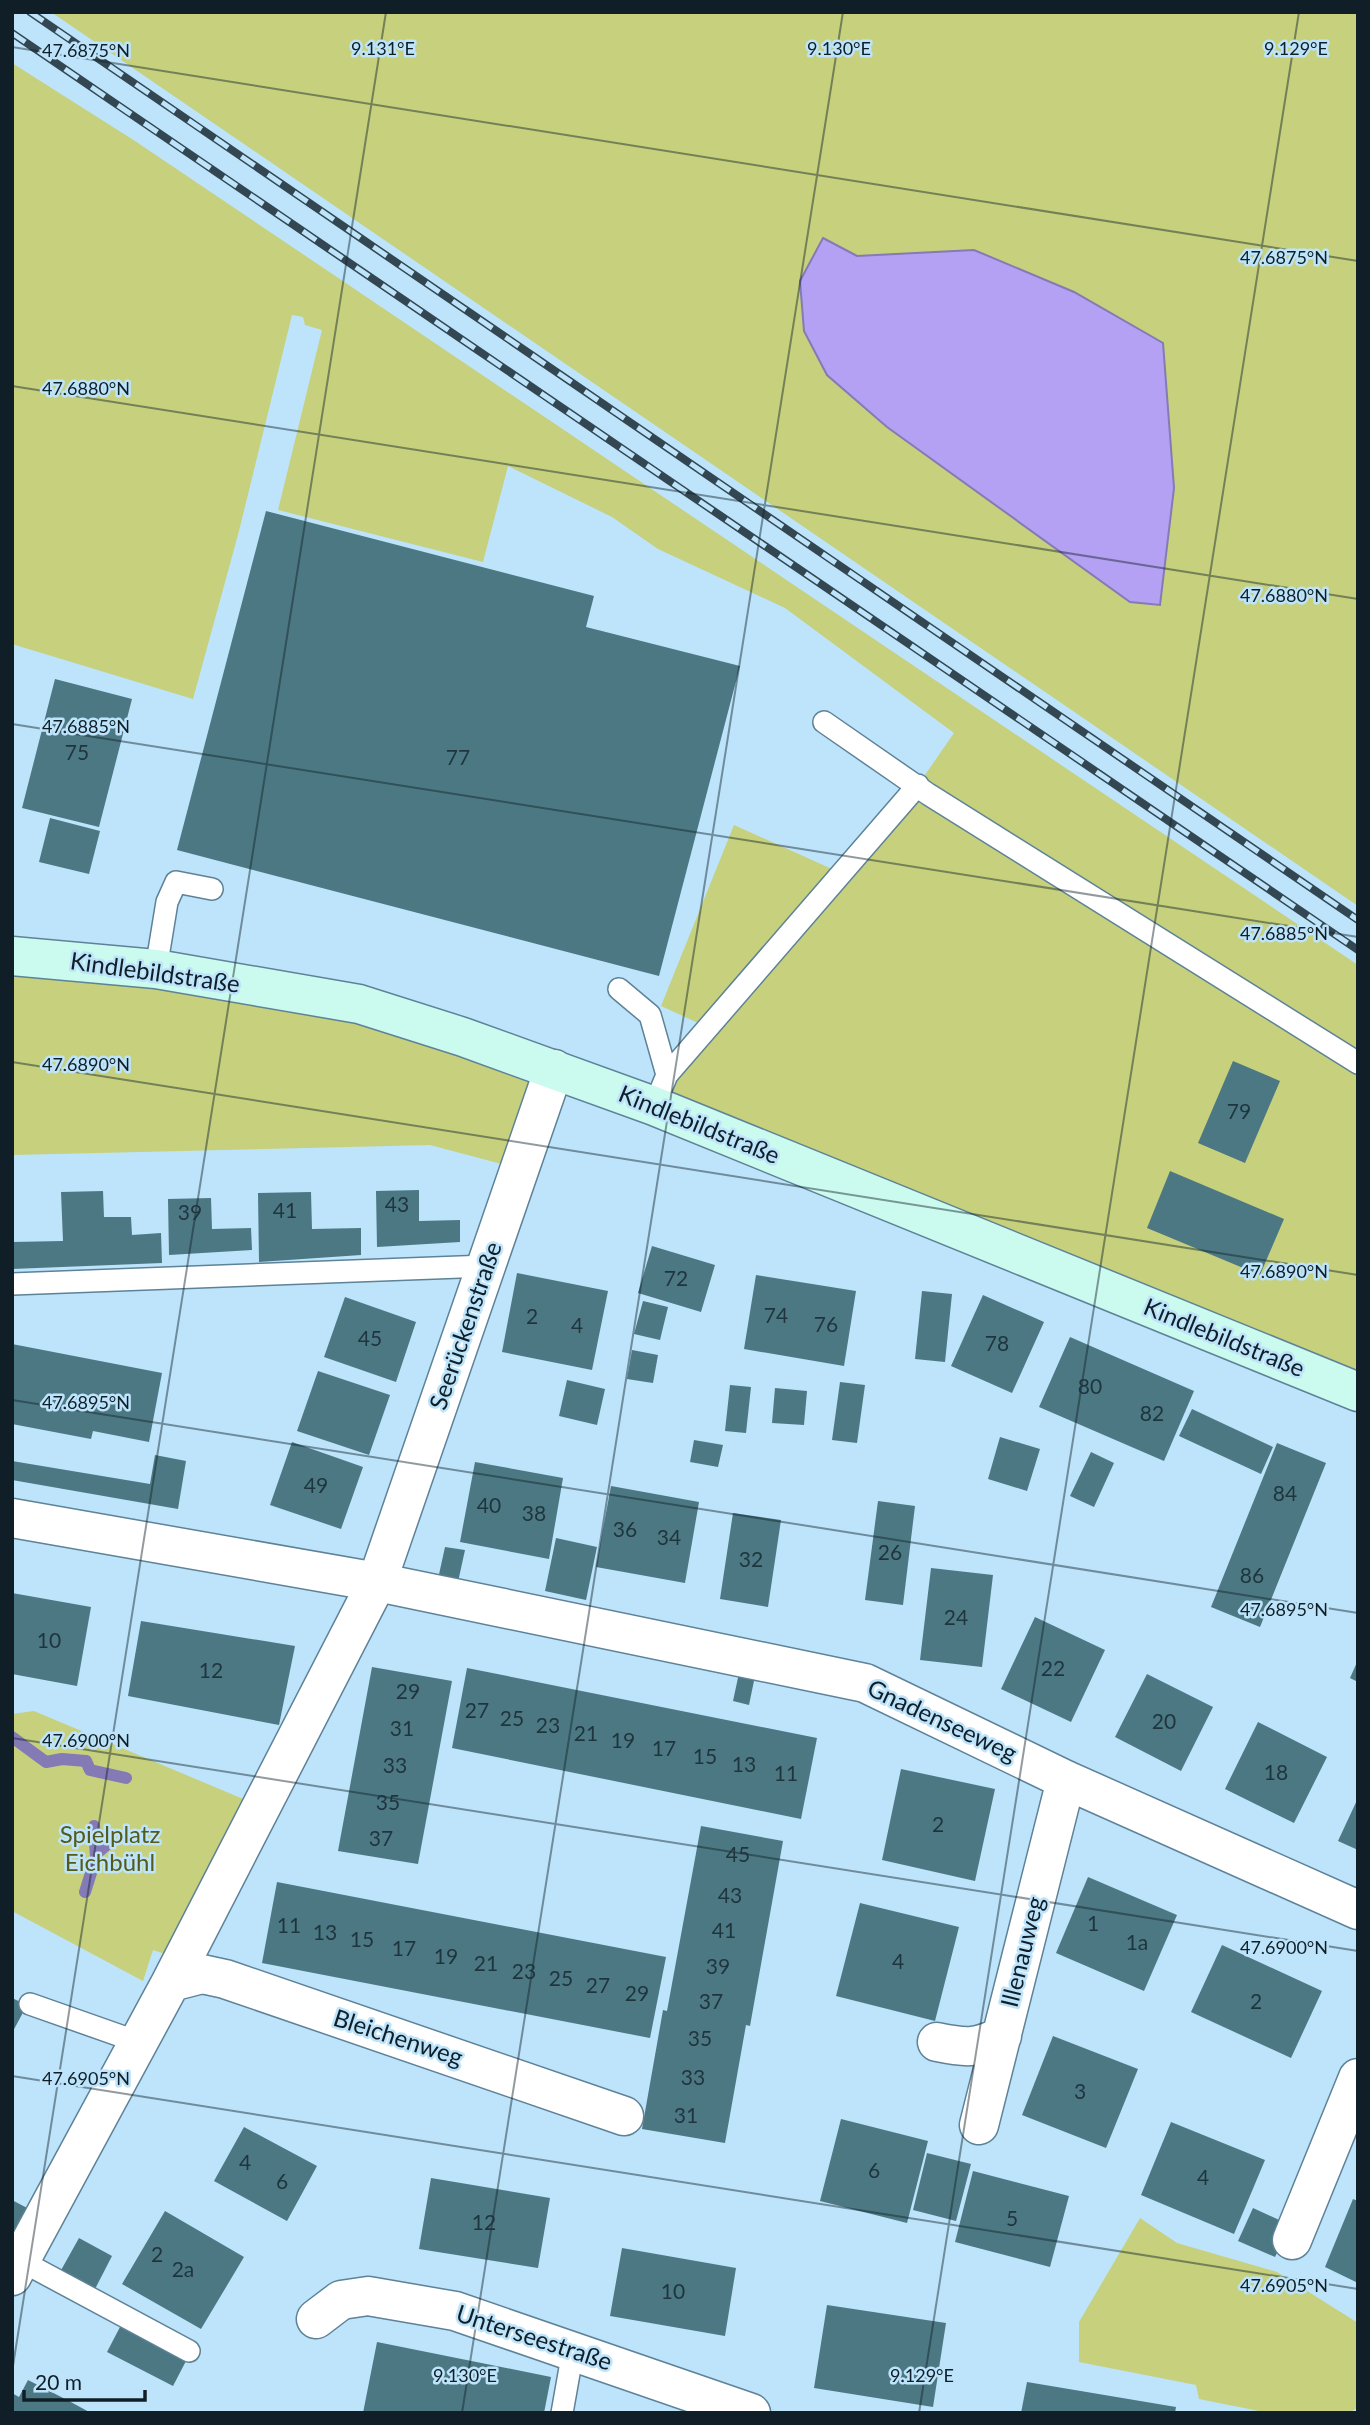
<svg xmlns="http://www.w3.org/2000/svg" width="1370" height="2425" viewBox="0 0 1370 2425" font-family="Lato,sans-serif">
  <rect width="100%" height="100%" fill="#bde4fb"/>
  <!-- green -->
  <path fill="#c6d07d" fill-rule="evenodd" d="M51,12H1358V906ZM823,238L857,256L974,250L887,427Z
    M12,63L135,141L1358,965V1392L654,1106L707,1027L661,1006L734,825L841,873L918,785L954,733L785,608L658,549L612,517L508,466L483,562L278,510L322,330L305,325L303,317L292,315L239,531L193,699L12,644Z
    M156,969L554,1069L520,1169L430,1145L12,1155V970Z
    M34,1711L248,1801L165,1954L153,1950L143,1981L12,1911V1714Z
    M1140,2218L1177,2243L1277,2272L1358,2323V2407L1349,2413H1269L1199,2399L1196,2385L1079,2362V2322Z"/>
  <!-- water -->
  <path fill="#b5a1f3" stroke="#847ab6" stroke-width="2" d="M823,238L857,256L974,250L1074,292L1163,343L1174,488L1160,605L1130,602L887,427L827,375L804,331L800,281Z"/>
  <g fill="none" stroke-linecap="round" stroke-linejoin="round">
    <!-- stream -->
    <path stroke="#847ab6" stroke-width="12" d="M12,1737L46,1762L62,1759L86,1761L90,1770L126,1778
      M96,1854L110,1842
      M85,1892L96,1857L94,1826"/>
  </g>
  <!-- building -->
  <path fill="#4c7883" d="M266,511L594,596L586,627L740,666L659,976L177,850Z
    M55,679L132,699L99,827L22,808Z
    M50,818L100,831L89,874L39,862Z
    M1233,1061L1280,1081L1245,1163L1198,1143Z
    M1170,1171L1284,1219L1260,1275L1147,1228Z
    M419,1190V1221L460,1220V1242L377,1247L376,1191Z
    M103,1191L104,1217H131L132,1235L161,1233L162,1263L12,1269V1242L63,1241L61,1192Z
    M311,1192L312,1229L361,1228V1255L259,1262L258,1193Z
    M211,1198L212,1229L251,1228L252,1250L169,1255L168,1199Z
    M652,1246L715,1265L701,1312L638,1293Z
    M517,1273L608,1291L592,1370L502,1352Z
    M756,1275L856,1291L844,1366L744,1349Z
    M922,1291L952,1294L945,1362L915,1359Z
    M983,1295L1044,1322L1012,1393L951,1366Z
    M345,1297L416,1322L396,1382L324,1357Z
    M643,1301L668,1307L660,1340L634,1334Z
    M1070,1337L1194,1391L1164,1461L1039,1407Z
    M12,1344L162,1373L149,1442L93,1431L91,1439L12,1424Z
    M632,1350L658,1355L653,1383L627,1379Z
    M318,1371L390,1395L369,1455L297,1431Z
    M567,1380L605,1389L597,1425L559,1416Z
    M840,1382L865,1385L857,1443L832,1440Z
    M730,1385L751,1387L746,1433L725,1431Z
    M775,1388L807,1391L804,1425L772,1423Z
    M1192,1409L1273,1447L1261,1474L1179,1436Z
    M1000,1437L1040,1449L1027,1491L988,1479Z
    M694,1440L723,1445L718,1467L690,1462Z
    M292,1442L363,1467L341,1529L270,1505Z
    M1277,1443L1326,1463L1260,1627L1211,1607Z
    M1091,1452L1114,1463L1094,1507L1070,1496Z
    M155,1455L186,1461L178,1509L12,1480V1461L150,1484Z
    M475,1462L563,1478L549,1559L460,1542Z
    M611,1486L699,1502L685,1583L596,1567Z
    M878,1501L915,1506L903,1605L865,1600Z
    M733,1513L781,1520L768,1607L720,1599Z
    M556,1538L597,1547L586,1600L545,1591Z
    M445,1547L465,1550L458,1582L438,1579Z
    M931,1568L993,1575L982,1667L920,1660Z
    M12,1593L91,1607L77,1686L12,1674Z
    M1035,1617L1105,1650L1071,1722L1001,1689Z
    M141,1621L295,1646L279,1725L128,1696Z
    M1358,1660V1682L1350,1678Z
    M372,1667L452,1681L418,1864L338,1851Z
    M467,1668L817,1738L801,1819L452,1748Z
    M739,1673L755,1676L749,1705L733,1701Z
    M1147,1674L1213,1707L1181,1771L1115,1737Z
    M1258,1722L1327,1757L1294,1823L1225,1789Z
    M901,1769L995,1789L975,1881L882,1860Z
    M1358,1798V1850L1338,1841Z
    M701,1826L783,1841L750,2026L746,2025L725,2143L642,2129L663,2010L667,2011Z
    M1088,1877L1177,1915L1144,1991L1056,1953Z
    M277,1882L666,1957L650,2038L262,1963Z
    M860,1903L959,1927L935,2021L836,1996Z
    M1222,1945L1322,1991L1291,2058L1191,2012Z
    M12,1998L27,2005L12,2033Z
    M1053,2036L1138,2069L1106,2148L1022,2115Z
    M841,2119L928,2141L907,2223L820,2201Z
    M1171,2122L1265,2160L1234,2234L1141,2195Z
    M244,2127L317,2166L287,2221L214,2181Z
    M927,2153L971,2164L956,2221L913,2210Z
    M973,2171L1069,2196L1050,2267L955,2242Z
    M431,2178L550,2198L538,2268L419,2249Z
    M1353,2199L1358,2201V2283L1325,2267Z
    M12,2200L29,2209L12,2239Z
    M1253,2208L1290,2225L1275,2257L1238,2241Z
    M165,2211L244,2257L201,2329L122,2284Z
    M79,2238L112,2256L94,2291L60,2272Z
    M622,2248L736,2268L725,2336L610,2316Z
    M827,2305L946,2323L933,2407L814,2388Z
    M120,2327L186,2361L173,2386L107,2352Z
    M377,2342L551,2377L544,2413H363Z
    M28,2380L69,2401L91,2413H12V2393L19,2397Z
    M1027,2382L1176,2407L1175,2413H1021Z"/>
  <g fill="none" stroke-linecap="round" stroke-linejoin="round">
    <!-- lane casing -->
    <g stroke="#5e8297" stroke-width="24">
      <path id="lane" d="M824,722L928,794L1358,1063
        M156,969L167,902L176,882L212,889
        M619,989L650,1015L667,1075
        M654,1106L667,1075L918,785
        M12,1284L487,1266
        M30,2004L138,2042
        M12,2256L189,2351
        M562,2413L573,2351"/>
    </g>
    <!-- street casing -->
    <g stroke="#5e8297" stroke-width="41">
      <path id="street" d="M12,1518L377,1582L865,1683L1066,1780L1358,1910
        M171,1982L377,1582L554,1069
        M937,2042C966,2048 975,2049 1002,2036
        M979,2125L1066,1780
        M1292,2240L1358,2078
        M12,2276L171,1982L202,1974L225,1979L624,2116
        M316,2319L341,2300L368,2296L455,2311L751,2413"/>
    </g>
    <!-- secondary casing -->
    <g stroke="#5e8297" stroke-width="41">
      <path id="secondary" d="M12,956L156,969L359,1004L463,1037L654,1106L1358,1392"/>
    </g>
    <!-- lane -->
    <use href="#lane" stroke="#fff" stroke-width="21"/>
    <!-- street -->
    <use href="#street" stroke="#fff" stroke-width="38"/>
    <!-- secondary -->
    <use href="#secondary" stroke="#cbfaef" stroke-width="38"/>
    <!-- rail casing -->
    <g stroke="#334752" stroke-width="8">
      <path id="rail" d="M30,12L1358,920
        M12,33L1358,950"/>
    </g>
    <!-- rail -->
    <use href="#rail" stroke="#bde4fb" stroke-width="5" stroke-dasharray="16" stroke-linecap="butt"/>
  </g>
  <!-- ticks -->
  <path fill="none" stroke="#101f27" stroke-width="2" stroke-opacity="0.45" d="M12,47L1358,261M12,386L1358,599M12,724L1358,937M12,1062L1358,1275M12,1400L1358,1613M12,1738L1358,1951M12,2076L1358,2289M12,2372L386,12M462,2413L843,12M919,2413L1299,12"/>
  <g text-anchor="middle" stroke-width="5" stroke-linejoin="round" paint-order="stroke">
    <!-- number labels -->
    <g font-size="21" fill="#1f353e">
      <text x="77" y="760">75</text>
      <text x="458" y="765">77</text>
      <text x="1239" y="1119">79</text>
      <text x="397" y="1212">43</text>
      <text x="285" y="1218">41</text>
      <text x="190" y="1220">39</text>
      <text x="676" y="1286">72</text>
      <text x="776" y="1323">74</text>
      <text x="532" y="1324">2</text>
      <text x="826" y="1332">76</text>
      <text x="577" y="1333">4</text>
      <text x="370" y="1346">45</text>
      <text x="997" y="1351">78</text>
      <text x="1090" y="1394">80</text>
      <text x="1152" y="1421">82</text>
      <text x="316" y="1493">49</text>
      <text x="1285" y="1501">84</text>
      <text x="489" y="1513">40</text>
      <text x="534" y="1521">38</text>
      <text x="625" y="1537">36</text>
      <text x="669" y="1545">34</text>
      <text x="890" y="1560">26</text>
      <text x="751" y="1567">32</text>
      <text x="1252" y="1583">86</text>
      <text x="956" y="1625">24</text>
      <text x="49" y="1648">10</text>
      <text x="1053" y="1676">22</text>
      <text x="211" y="1678">12</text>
      <text x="408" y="1699">29</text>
      <text x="477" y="1718">27</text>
      <text x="512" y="1726">25</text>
      <text x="1164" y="1729">20</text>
      <text x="548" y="1733">23</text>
      <text x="402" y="1736">31</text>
      <text x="586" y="1741">21</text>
      <text x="623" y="1748">19</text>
      <text x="664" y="1756">17</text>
      <text x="705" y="1764">15</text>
      <text x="744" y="1772">13</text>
      <text x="395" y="1773">33</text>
      <text x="1276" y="1780">18</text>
      <text x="786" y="1781">11</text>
      <text x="388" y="1810">35</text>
      <text x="938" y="1832">2</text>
      <text x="381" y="1846">37</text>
      <text x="738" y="1862">45</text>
      <text x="730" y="1903">43</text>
      <text x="1093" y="1931">1</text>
      <text x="289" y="1933">11</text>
      <text x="724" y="1938">41</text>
      <text x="325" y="1940">13</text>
      <text x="362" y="1947">15</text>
      <text x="1137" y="1950">1a</text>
      <text x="404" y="1956">17</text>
      <text x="446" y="1964">19</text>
      <text x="898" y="1969">4</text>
      <text x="486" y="1971">21</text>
      <text x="718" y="1974">39</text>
      <text x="524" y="1979">23</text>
      <text x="561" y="1986">25</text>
      <text x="598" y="1993">27</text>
      <text x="637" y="2001">29</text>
      <text x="711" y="2009">37</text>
      <text x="1256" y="2009">2</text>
      <text x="700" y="2046">35</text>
      <text x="693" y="2085">33</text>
      <text x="1080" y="2099">3</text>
      <text x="686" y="2123">31</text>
      <text x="245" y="2170">4</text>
      <text x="874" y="2178">6</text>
      <text x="1203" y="2185">4</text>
      <text x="282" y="2189">6</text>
      <text x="1012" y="2226">5</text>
      <text x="484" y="2230">12</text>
      <text x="157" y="2262">2</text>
      <text x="183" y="2277">2a</text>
      <text x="673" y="2299">10</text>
    </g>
    <!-- street labels -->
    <g font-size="24" fill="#101f27" stroke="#bde4fb">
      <text transform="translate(155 973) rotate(8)" y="8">Kindlebildstraße</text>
      <text transform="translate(699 1125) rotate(22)" y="8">Kindlebildstraße</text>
      <text transform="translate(466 1326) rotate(-71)" y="8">Seerückenstraße</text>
      <text transform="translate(1224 1338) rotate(22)" y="8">Kindlebildstraße</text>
      <text transform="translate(942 1721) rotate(25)" y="8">Gnadenseeweg</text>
      <text transform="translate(1023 1952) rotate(-76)" y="8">Illenauweg</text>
      <text transform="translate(398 2038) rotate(18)" y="8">Bleichenweg</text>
      <text transform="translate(534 2338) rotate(18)" y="8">Unterseestraße</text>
    </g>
    <!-- park labels -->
    <g font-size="24" fill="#545a18" stroke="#bde4fb">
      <text x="110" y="1843">Spielplatz<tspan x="110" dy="28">Eichbühl</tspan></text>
    </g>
  </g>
  <g font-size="18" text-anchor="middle" fill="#101f27" stroke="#bde4fb" stroke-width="5" stroke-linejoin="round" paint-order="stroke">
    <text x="383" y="55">9.131°E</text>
    <text x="839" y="55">9.130°E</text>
    <text x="1296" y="55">9.129°E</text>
    <text x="86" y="57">47.6875°N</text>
    <text x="1284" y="264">47.6875°N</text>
    <text x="86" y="395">47.6880°N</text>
    <text x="1284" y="602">47.6880°N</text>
    <text x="86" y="733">47.6885°N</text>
    <text x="1284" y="940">47.6885°N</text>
    <text x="86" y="1071">47.6890°N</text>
    <text x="1284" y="1278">47.6890°N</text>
    <text x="86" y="1409">47.6895°N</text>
    <text x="1284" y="1616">47.6895°N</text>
    <text x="86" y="1747">47.6900°N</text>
    <text x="1284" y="1954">47.6900°N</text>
    <text x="86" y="2085">47.6905°N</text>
    <text x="1284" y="2292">47.6905°N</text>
    <text x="465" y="2382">9.130°E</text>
    <text x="922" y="2382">9.129°E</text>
  </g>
  <!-- border -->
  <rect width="1370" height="2425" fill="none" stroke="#101f27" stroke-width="28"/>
  <!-- scale -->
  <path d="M24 2390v10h121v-10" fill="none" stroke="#101f27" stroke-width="3.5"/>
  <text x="35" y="2390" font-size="21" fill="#101f27" stroke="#bde4fb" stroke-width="5" paint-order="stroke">20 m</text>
</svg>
